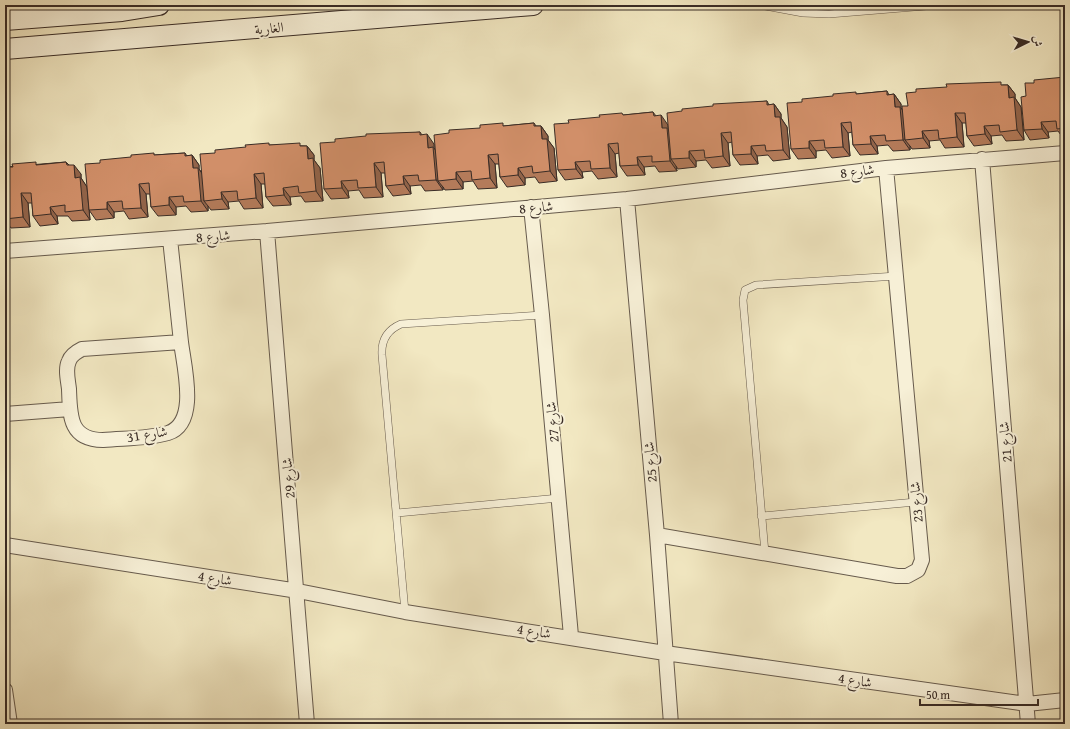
<svg xmlns="http://www.w3.org/2000/svg" width="1070" height="729" viewBox="0 0 1070 729" font-family="'Gentium Book Plus',Amiri,serif">
  <rect width="100%" height="100%" fill="#f2e8c2"/>
  <filter id="stains"><feTurbulence type="fractalNoise" baseFrequency=".005" numOctaves="4"/><feColorMatrix values="0 0 0 0 .2 0 0 0 0 .09 0 0 0 0 .02 0 0 0 .5 -.17"/></filter>
  <radialGradient id="worn" r=".72"><stop offset=".6" stop-color="#630" stop-opacity="0"/><stop offset="1" stop-color="#630" stop-opacity=".3"/></radialGradient>
  <g fill="none" stroke-linecap="round" stroke-linejoin="round">
    <!-- lane casing -->
    <g stroke="#675b4d" stroke-width="8">
      <path id="lane" d="M759,5L803,13L829,14L938,5
        M397,513L559,498
        M761,516L916,502
        M765,553L743,300L745,290L756,285L897,276
        M405,612L382,355C381,340 387,330 401,324L542,315"/>
    </g>
    <!-- street casing -->
    <g stroke="#675b4d" stroke-width="16">
      <path id="street" d="M982,159L1028,724
        M627,199L657,535L671,724
        M531,207L542,315L571,636
        M267,231L307,724
        M170,239L181,342
        M5,251L267,231L627,199L886,168L1065,153
        M181,342C184,367 199,423 168,433C148,439 124,438 103,440C69,440 70,415 69,389C68,380 65,369 69,361C71,355 76,352 82,349Z
        M5,414L70,409
        M657,535L897,576H907L918,570L922,560L886,168
        M5,545L298,591L405,612L665,653L1027,704L1065,700
        M5,690L10,724"/>
    </g>
    <!-- secondary casing -->
    <g stroke="#392c26" stroke-width="22">
      <path id="secondary" d="M5,20L122,11L159,5
        M5,49L533,5"/>
    </g>
    <!-- lane -->
    <use href="#lane" stroke="#f7f0d7" stroke-width="7"/>
    <!-- street -->
    <use href="#street" stroke="#f7f0d7" stroke-width="14"/>
    <!-- secondary -->
    <use href="#secondary" stroke="#f7f0d7" stroke-width="20"/>
  </g>
  <!-- wall -->
  <path fill="#b47b5a" stroke="#392c26" d="M1065,77V139H1064L1058,131L1048,132L1049,138L1030,140L1024,130L1026,96Z
    M1003,85H1008L1015,94V98L1021,107L1024,140L1006,141L1002,135L991,136L992,144L974,146L967,136L966,123H962L964,147L945,148L940,140L929,141L930,148L912,149L910,146V150L893,151L888,145L877,146L878,154L860,155L853,145L852,132L848,133L850,156L832,158L826,150L816,151V158L798,159L791,149L802,102L857,94L887,91L889,95L894,94L901,104V108L903,110L908,106Z
    M767,101L769,105L774,104L781,114V118L787,127L790,159L773,161L768,155L757,156L758,164L740,165L733,155L732,142L728,143L730,166L712,168L706,160L696,161V167L678,169L676,166L677,171L659,172L655,166L644,167L645,175L627,176L620,166L619,153L615,154L617,177L598,179L592,171L582,172L583,178L565,180L558,170L569,123L624,115L653,112L656,116L668,125V129L669,130L682,111Z
    M534,123L536,126H541L548,136V140L554,148L557,181L539,183L535,177L525,178V185L507,187L500,177L499,164H495L497,188L478,189L473,181L463,182V189L445,190L443,187V190L425,191L421,185L410,186L411,194L393,196L386,186L385,173H381L383,197L364,198L359,190L348,191L349,198L331,199L324,189L335,142L420,132L422,135L434,144V148L436,151L449,133L504,126Z
    M270,145L307,146L314,155V160L320,168L323,201L305,202L301,196L290,197L291,205L273,206L266,197L265,184H261L263,208L244,209L239,201L228,202L229,209L211,210L208,206V211L191,212L186,206L176,207V215L158,216L151,207L150,194H146L148,217L129,219L124,211L114,212V218L96,220L89,210L100,163L155,155L185,153L187,156L192,155L199,165V169L202,173L215,153Z
    M66,162L69,165L81,174V178L87,187L90,220L72,221L68,216H57L58,224L40,226L33,216L32,203H28L30,227L11,228L5,220V167Z"/>
  <!-- shaded-wall -->
  <path fill="#92644a" stroke="#392c26" d="M1008,85L1015,94V98L1021,107L1024,140L1017,130L1009,98Z
    M894,94L901,104V108L907,117L905,140L910,146V150L903,140L895,107Z
    M774,104L781,114V118L787,127L790,159L783,150L775,117Z
    M955,113L962,123L964,147L957,137Z
    M661,115L668,125V129L674,138L671,159L676,166L677,171L670,161L662,128Z
    M1041,122L1048,132L1049,138L1042,129Z
    M841,123L848,133L850,156L843,147Z
    M541,126L548,136V140L554,148L557,181L550,171L542,139Z
    M984,126L991,136L992,144L985,134Z
    M922,131L929,141L930,148L923,138Z
    M721,133L728,143L730,166L723,156Z
    M427,134L434,144V148L440,157L438,181L443,187V190L436,180L428,148Z
    M870,136L877,146L878,154L871,144Z
    M809,141L816,151V158L809,148Z
    M608,144L615,154L617,177L610,168Z
    M307,146L314,155V160L320,168L323,201L316,191L308,159Z
    M751,146L757,156L758,164L751,154Z
    M689,151L696,161V167L689,158Z
    M192,155L199,165V169L205,178L204,201L208,206V211L201,201L193,168Z
    M488,155L495,164L497,188L490,178Z
    M637,157L644,167L645,175L638,165Z
    M575,162L582,172L583,178L576,169Z
    M374,163L381,173L383,197L376,187Z
    M74,165L81,174V178L87,187L90,220L83,210L75,178Z
    M518,168L525,178V185L518,175Z
    M456,172L463,182V189L456,179Z
    M254,174L261,184L263,208L256,198Z
    M403,176L410,186L411,194L404,184Z
    M341,181L348,191L349,198L342,188Z
    M139,184L146,194L148,217L141,208Z
    M283,188L290,197L291,205L284,195Z
    M221,192L228,202L229,209L222,199Z
    M21,193L28,203L30,227L23,217Z
    M169,197L176,207V215L169,205Z
    M107,202L114,212V218L107,209Z
    M50,207L57,216L58,224L51,214Z"/>
  <!-- building -->
  <path fill="#d18f69" stroke="#392c26" d="M1065,77V128L1057,129L1056,121L1041,122L1042,129L1024,130L1021,97L1026,96L1025,83H1034V80Z
    M1001,82V85H1008L1009,98L1014,97L1017,130L1000,132L999,125L984,126L985,134L967,136L965,113H955L957,137L939,139L938,130L922,131L923,138L905,140L902,106H908L906,93L916,92V89L947,87L946,84Z
    M887,91V95L894,94L895,107H900L903,140L886,141L885,135L870,136L871,144L853,145L851,122L841,123L843,147L825,148L824,140L809,141V148L791,149L787,103L802,102V99L833,96V94L856,92V94Z
    M767,101V105L774,104L775,117H780L783,150L766,151L765,145L751,146V154L733,155L731,132L721,133L723,156L705,158L704,150L689,151V158L671,159L667,113L682,111V109L713,106V104Z
    M653,112L654,116L661,115L662,128H667L670,161L652,162V156L637,157L638,165L620,166L618,143L608,144L610,168L591,169L590,161L575,162L576,169L558,170L554,124L569,123L568,120L600,117L599,115L622,113L623,115Z
    M503,123V126L534,123V126H541L542,139H547L550,171L533,173L532,166L518,168V175L500,177L498,154L488,155L490,178L472,180L471,171L456,172V179L438,181L434,135L449,133V130L480,128V125Z
    M420,132V135L427,134L428,148L433,147L436,180L419,181L418,175L403,176L404,184L386,186L384,162L374,163L376,187L358,188L357,180L341,181L342,188L324,189L320,143L335,142V139L366,136V134Z
    M269,143V145L300,143V146H307L308,159L313,158L316,191L299,193L298,186L283,188L284,195L266,197L264,173L254,174L256,198L238,200L237,191L221,192L222,199L204,201L200,154L215,153V150L246,147L245,145Z
    M154,153V155L185,153V156L192,155L193,168H198L201,201L184,202L183,196L169,197V205L151,207L149,183L139,184L141,208L123,209L122,201L107,202V209L89,210L85,164L100,163V160L131,157V155Z
    M36,162V165L66,162L67,165H74L75,178L80,177L83,210L65,212V205L50,207L51,214L33,216L31,193H21L23,217L5,219V167H13L12,164Z"/>
  <g text-anchor="middle" stroke-width="4" stroke-linejoin="round" paint-order="stroke">
    <!-- street labels -->
    <g font-size="14" fill="#392c26" stroke="#f7f0d7">
      <text transform="translate(269 28) rotate(-5)" y="5">الغارية</text>
      <text transform="translate(857 171) rotate(-7)" y="5">شارع 8</text>
      <text transform="translate(536 207) rotate(-5)" y="5">شارع 8</text>
      <text transform="translate(213 236) rotate(-4)" y="5">شارع 8</text>
      <text transform="translate(552 422) rotate(-95)" y="5">شارع 27</text>
      <text transform="translate(147 434) rotate(-9)" y="5">شارع 31</text>
      <text transform="translate(1005 442) rotate(-95)" y="5">شارع 21</text>
      <text transform="translate(650 462) rotate(-95)" y="5">شارع 25</text>
      <text transform="translate(288 478) rotate(-95)" y="5">شارع 29</text>
      <text transform="translate(916 502) rotate(-95)" y="5">شارع 23</text>
      <text transform="translate(215 578) rotate(9)" y="5">شارع 4</text>
      <text transform="translate(534 631) rotate(9)" y="5">شارع 4</text>
      <text transform="translate(855 680) rotate(8)" y="5">شارع 4</text>
    </g>
  </g>
  <!-- margin -->
  <rect width="1070" height="729" fill="none" stroke="#f2e8c2" stroke-width="20"/>
  <rect x="6" y="6" width="1058" height="717" fill="none" stroke="#392c26" stroke-width="2"/>
  <rect x="10" y="10" width="1050" height="709" fill="none" stroke="#392c26"/>
  <!-- north arrow -->
  <g transform="translate(1028 42) rotate(85)" stroke="#f7f0d7" stroke-width="3" paint-order="stroke">
  <path d="M0-3L7 15L0 10L-7 15Z" fill="#392c26"/>
  <text y="-6" font-size="11" font-weight="bold" text-anchor="middle" fill="#392c26">ش</text>
  </g>
  <!-- scale -->
  <path d="M920 699v6h118v-6" fill="none" stroke="#392c26" stroke-width="2"/>
  <text x="926" y="699" font-size="12" fill="#392c26" stroke="#f7f0d7" stroke-width="3" paint-order="stroke">50 m</text>
  <rect width="100%" height="100%" filter="url(#stains)"/>
  <rect width="100%" height="100%" fill="url(#worn)"/>
</svg>
